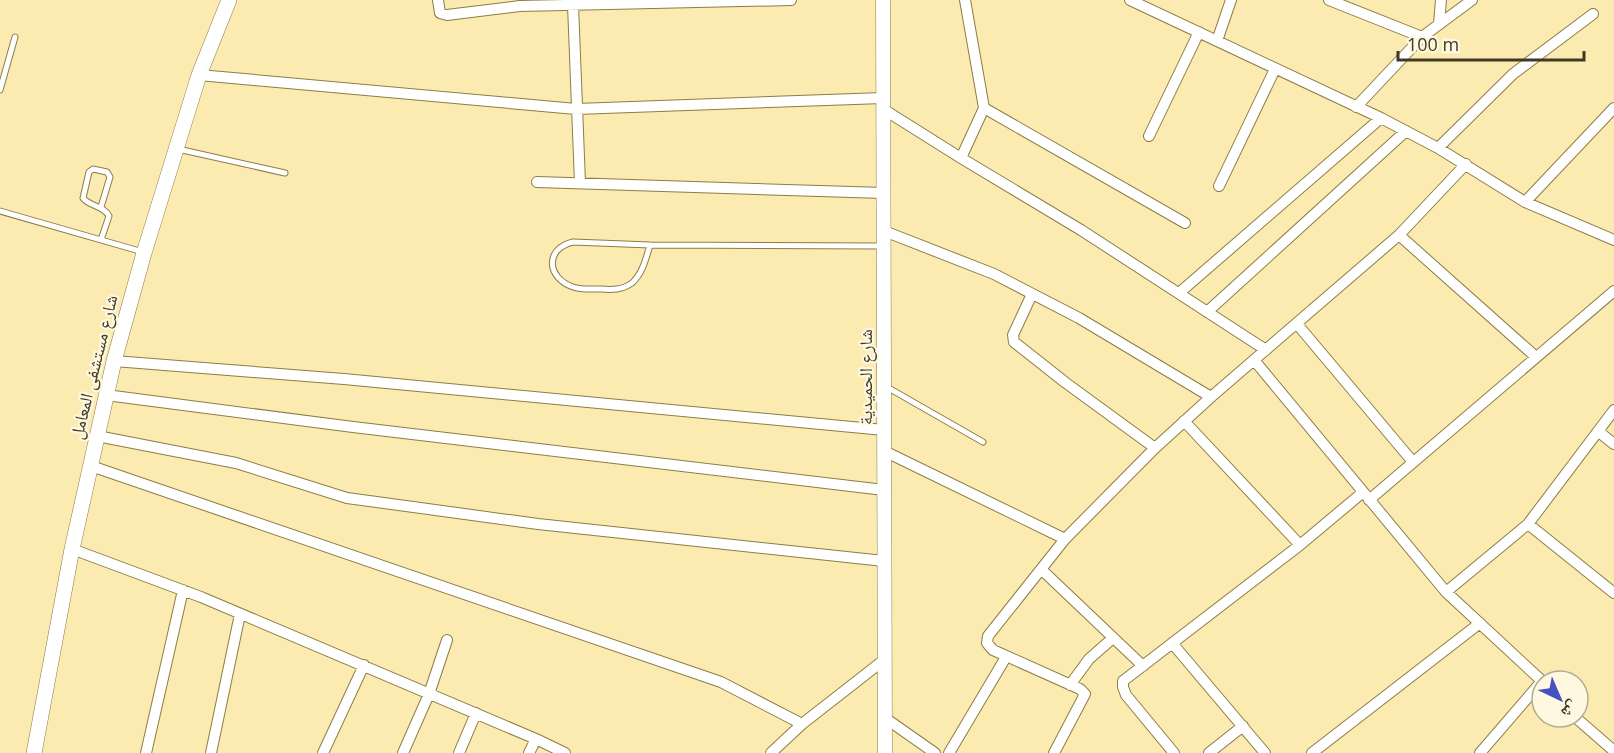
<svg xmlns="http://www.w3.org/2000/svg" width="1614" height="753" viewBox="0 0 1614 753" font-family="'Open Sans','Noto Naskh Arabic',sans-serif">
  <rect width="100%" height="100%" fill="#fcebb0"/>
  <g fill="none" stroke-linecap="round" stroke-linejoin="round">
    <!-- service casing -->
    <g stroke="#8c7d45" stroke-width="7">
      <path id="service" d="M0,90L15,37
        M178,149L285,173
        M101,207L110,177L107,172L93,169L89,172L83,198C90,207 103,205 109,216L101,240
        M0,211L143,252
        M650,245C646,258 643,273 632,283C622,290 612,290 601,289C592,289 581,290 573,287C547,278 544,249 573,242L650,245L882,246
        M885,386L983,442"/>
    </g>
    <!-- minor casing -->
    <g stroke="#8c7d45" stroke-width="12">
      <path id="minor" d="M438,0L440,13L447,15L520,6L791,0
        M965,0L984,108L1185,223
        M1130,0L1381,118L1438,148L1525,202L1614,240
        M1329,0L1422,37
        M573,5L580,183
        M1439,24L1441,0
        M1217,41L1231,0
        M199,75L576,109L883,98
        M1356,107L1422,37L1472,0
        M883,109L961,158L1081,230L1266,350
        M1149,136L1199,32
        M1438,148L1513,74L1593,14
        M961,158L984,108
        M537,182L884,193
        M1219,186L1275,69
        M1525,202L1614,108
        M884,231L994,274L1079,318L1211,397
        M1399,235L1536,357
        M1179,293L1381,118
        M1032,294L1013,335L1014,342L1066,383L1155,448
        M1207,312L1406,131
        M1297,324L1413,462
        M1254,360L1446,592L1542,681
        M114,361L344,379L884,430
        M106,395L353,427L884,490
        M1184,421L1300,545L1362,493
        M1599,432L1614,444
        M97,436L236,463L347,498L538,524L884,561
        M884,451L1065,539
        M91,466L721,682L802,724
        M1369,500L1614,291
        M1528,524L1614,593
        M72,549L201,597L536,739L565,753
        M1042,570L1143,666
        M1446,592L1528,524L1614,410
        M1172,643L1265,753
        M1070,685L1089,659L1113,638
        M1575,717L1614,751
        M885,718L935,753
        M146,753L183,590
        M211,753L240,614
        M323,753L364,665
        M403,753L429,694L447,640
        M459,753L476,713
        M529,753L536,739
        M771,753L802,724L884,660
        M949,753L1006,657
        M1054,753L1085,694L1080,689L993,650L987,643L988,636L1065,539L1155,448L1211,397L1399,235L1466,164
        M1174,753L1126,695L1123,687V681L1300,545
        M1209,753L1243,726
        M1312,753L1480,623
        M1480,753L1542,681"/>
    </g>
    <!-- tertiary casing -->
    <g stroke="#8c7d45" stroke-width="15">
      <path id="tertiary" d="M883,0L885,753"/>
    </g>
    <!-- secondary casing -->
    <g stroke="#8c7d45" stroke-width="16">
      <path id="secondary" d="M34,753L72,549L114,361L144,253L199,75L229,0"/>
    </g>
    <!-- service -->
    <use href="#service" stroke="#fff" stroke-width="5"/>
    <!-- minor -->
    <use href="#minor" stroke="#fff" stroke-width="10"/>
    <!-- tertiary -->
    <use href="#tertiary" stroke="#fff" stroke-width="14"/>
    <!-- secondary -->
    <use href="#secondary" stroke="#fff" stroke-width="15"/>
  </g>
  <g text-anchor="middle" stroke-width="4.5" stroke-linejoin="round" paint-order="stroke">
    <!-- street labels -->
    <g font-size="18" fill="#413a23" stroke="#fff8e1">
      <text transform="translate(94 367) rotate(-76)" y="6">شارع مستشفى المعامل</text>
      <text transform="translate(866 377) rotate(-90)" y="6">شارع الحميدية</text>
    </g>
  </g>
  <!-- north arrow -->
  <g transform="translate(1560 699) rotate(136)"><circle r="28" fill="#fff8e1" stroke="#b3ac95" stroke-width="1.5"/>
  <path d="M0-4.5L10 22L0 15L-10 22Z" fill="#4650c4"/>
  <text y="-9" font-size="16" font-weight="bold" text-anchor="middle" fill="#413a23">ش</text>
  </g>
  <!-- scale -->
  <path d="M1398 51v9h186v-9" fill="none" stroke="#413a23" stroke-width="3"/>
  <text x="1407" y="51" font-size="18" fill="#413a23" stroke="#fff8e1" stroke-width="4.5" paint-order="stroke">100 m</text>
</svg>
